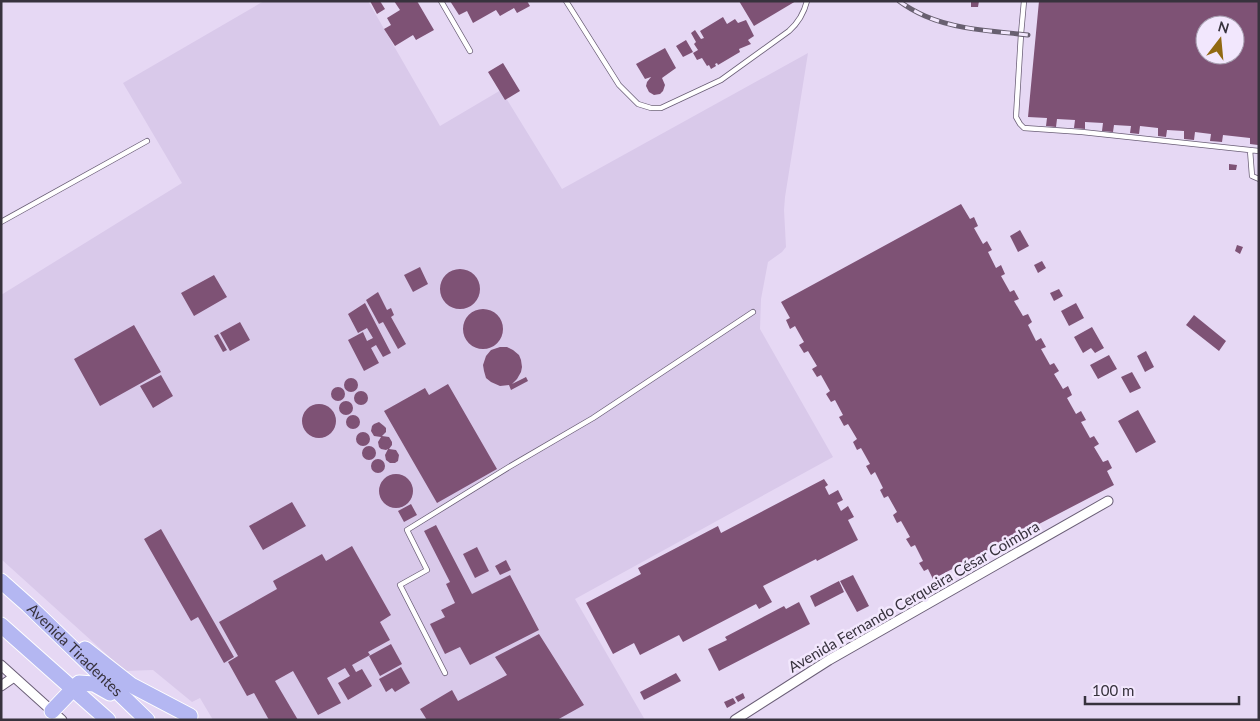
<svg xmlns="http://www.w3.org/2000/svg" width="1260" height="721" viewBox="0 0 1260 721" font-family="Lato,sans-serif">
  <rect width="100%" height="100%" fill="#e6d8f4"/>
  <!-- built -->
  <path fill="#d9c9ea" d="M264,1H368L440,126L501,90L562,189L808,53L785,197L784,210L786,247L782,252L768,262L761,299L760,329L833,457L575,599L645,720H213L200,698L192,702L153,670L125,671L1,559V295L182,183L123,83Z"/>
  <!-- building -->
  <path fill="#7e5275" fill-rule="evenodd" d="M370,1H380L385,9L377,14Z
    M394,1H417L434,30L416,40L413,35L395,46L384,29L391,25L387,18L400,10Z
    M450,1H527L530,6L517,13L514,8L500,16L496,10L473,23L467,11L459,15Z
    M739,1H796L754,26Z
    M971,1H979L978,7H971Z
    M1039,1H1259L1258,145L1250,144V138L1223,135L1222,142L1210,141L1211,134L1195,132L1194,140L1184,139V131L1167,130L1166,137L1158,136V128L1140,126L1139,134L1130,133L1131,126L1114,125L1113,132L1102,131L1103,123L1085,122V129L1074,128L1075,120L1057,119L1056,127L1046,126L1047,118L1028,117ZM1205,25H1235V55H1205Z
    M723,17L727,24L735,19L738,23L746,20L754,36L748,40L751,44L739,49L740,52L718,65L717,63L715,64L716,66L711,69L709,65L707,66L702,58L697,60L693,53L698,50L694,44L696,42L691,33L695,30L701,39L704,38L700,31Z
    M686,40L693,52L683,57L676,46Z
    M665,48L676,68L662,78L665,85L663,91L660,94L654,95L649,92L646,86L647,82L651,77L645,79L636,64Z
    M503,63L520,91L505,100L488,72Z
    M1229,164L1237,165L1236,170H1229Z
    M961,204L970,219L974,217L978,226L974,228L983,244L987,241L992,250L988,252L996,268L1001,265L1005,274L1001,276L1010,292L1014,290L1019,299L1014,301L1023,316L1028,314L1032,322L1028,325L1036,341L1041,338L1046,347L1041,349L1050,365L1054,363L1059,371L1054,374L1063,389L1068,386L1072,395L1067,398L1076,414L1081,411L1086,420L1081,422L1090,438L1094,436L1099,444L1094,447L1103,462L1108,460L1112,468L1107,471L1114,485L933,579L928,569L924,571L919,563L923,561L915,545L911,547L906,539L910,537L901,521L897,523L893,515L897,512L888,496L884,498L880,490L883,488L875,472L871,475L866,466L870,464L861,448L857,450L853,442L857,439L848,424L844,426L839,417L843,415L835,400L831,402L826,394L830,391L821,375L817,377L812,369L817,366L808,351L804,353L799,345L804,342L795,326L790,329L786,320L790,318L781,302Z
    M1020,230L1029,246L1018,252L1010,236Z
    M1237,245L1243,247L1240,254L1235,251Z
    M1042,261L1046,268L1038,273L1034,265Z
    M420,267L428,284L413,292L404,275Z
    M440 289a20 20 0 1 1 40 0a20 20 0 1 1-40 0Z
    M214,275L227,297L194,316L181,293Z
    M1059,289L1063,296L1054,301L1050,293Z
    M378,292L387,310L391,308L394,315L391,317L406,344L398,349L383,322L379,324L366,300Z
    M365,303L391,353L383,357L376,345L371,348L379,363L364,371L348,340L363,332L367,341L373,338L367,328L358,333L348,314Z
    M1076,303L1084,318L1069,326L1061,311Z
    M463 329a20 20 0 1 1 40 0a20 20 0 1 1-40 0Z
    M1194,315L1226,341L1219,351L1186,325Z
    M240,322L250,340L230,351L220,333Z
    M134,325L161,372L100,406L74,359Z
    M1092,327L1104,348L1095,353L1091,348L1083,353L1074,337Z
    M218,334L227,350L223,352L214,336Z
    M500,347H507L513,350L519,355L521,360L522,367L521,372L517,379L512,384L526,377L528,381L511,390L509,385L500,386L491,382L486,378L484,371L483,365L486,356L491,350Z
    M1146,351L1154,367L1145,372L1137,356Z
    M1109,355L1117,369L1098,379L1090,365Z
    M1132,372L1141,388L1130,393L1121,377Z
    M161,375L173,396L153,408L140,386Z
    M344 385a7 7 0 1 1 14 0a7 7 0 1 1-14 0Z
    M448,384L497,469L437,503L384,411L425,388L429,395Z
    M331 394a7 7 0 1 1 14 0a7 7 0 1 1-14 0Z
    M354 398a7 7 0 1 1 14 0a7 7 0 1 1-14 0Z
    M339 408a7 7 0 1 1 14 0a7 7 0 1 1-14 0Z
    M302 421a17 17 0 1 1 34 0a17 17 0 1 1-34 0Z
    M1138,410L1156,442L1136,453L1118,421Z
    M346 422a7 7 0 1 1 14 0a7 7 0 1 1-14 0Z
    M379,422L384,426L386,428V432L382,436L389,437L392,442V445L389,449L396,450L399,455L398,461L395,463H390L386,460L385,455L388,449L386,450L381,449L379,447L378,442L381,437L374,436L371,431L372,426L374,424Z
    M356 439a7 7 0 1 1 14 0a7 7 0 1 1-14 0Z
    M362 453a7 7 0 1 1 14 0a7 7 0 1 1-14 0Z
    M371 466a7 7 0 1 1 14 0a7 7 0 1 1-14 0Z
    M379 491a17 17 0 1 1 34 0a17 17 0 1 1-34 0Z
    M824,479L828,485L825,487L829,495L838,490L843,500L837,503L841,511L848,506L854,517L848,520L858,540L817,561L816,559L763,586L772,602L759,609L756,604L683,642L679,635L640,655L634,643L613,654L586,603L641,574L638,568L718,526L721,533Z
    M292,502L306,526L263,550L249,526Z
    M411,504L417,515L404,522L398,511Z
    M436,525L472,594L510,575L539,630L470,665L460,647L445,654L430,624L445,617L441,610L455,603L446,584L450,582L424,531Z
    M161,529L234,657L224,663L198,617L191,621L144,539Z
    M352,546L391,615L380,622L390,640L368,652L370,655L352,665L356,672L362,669L372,686L348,700L338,683L350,676L345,668L327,678L341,703L318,715L293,671L275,681L298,720H269L254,693L247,696L228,662L238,656L219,622L277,589L273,581L322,554L326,561Z
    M477,547L489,571L475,578L463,554Z
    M506,560L511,570L500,575L495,566Z
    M853,575L869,606L857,612L840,581Z
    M839,581L844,592L815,607L810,596Z
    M799,602L810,624L719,671L708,649L727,640L725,637L784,606L786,609Z
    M539,634L584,705L557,720H427L420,709L452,690L458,701L507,675L495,657Z
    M391,644L402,664L380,676L369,656Z
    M401,667L410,683L395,692L392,688L386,692L379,679Z
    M676,673L681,681L644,700L640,692Z
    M743,693L745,698L738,702L735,697Z
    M733,698L736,703L727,708L724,702Z"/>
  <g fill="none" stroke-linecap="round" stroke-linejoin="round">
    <!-- service casing -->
    <g stroke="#6a5e76" stroke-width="6">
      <path id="service" d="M441,1L470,51
        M566,1L619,85L638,104L651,108H661L721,80L789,31C798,23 804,13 807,1
        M1024,1L1021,34L1016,117L1020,124L1024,128L1082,132L1259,151
        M1250,150L1252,176L1259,179
        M1,222L147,141
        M445,673L400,585L427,570L407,530L509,467L593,418L753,312"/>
    </g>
    <!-- minor casing -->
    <g stroke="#6a5e76" stroke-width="11">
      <path id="minor" d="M1,665L62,720
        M1,686L14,677
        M735,720L829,660L1108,501"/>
    </g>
    <!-- trunk casing -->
    <g stroke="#fff" stroke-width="17">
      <g id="trunk">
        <path id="s1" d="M1,581L28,605L147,720"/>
        <path d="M1,625L108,720"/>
        <path d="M85,649L131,685L190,716"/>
        <path d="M52,711L73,689L79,683L94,684L110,693"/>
      </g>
    </g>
    <!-- service -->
    <use href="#service" stroke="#fff" stroke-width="4.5"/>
    <!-- minor -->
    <use href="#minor" stroke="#fff" stroke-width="9"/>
    <!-- trunk -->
    <use href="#trunk" stroke="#b4b7f2" stroke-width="15"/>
    <!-- rail casing -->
    <g stroke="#686070" stroke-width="5">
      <path id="rail" d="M899,1C907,7 916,12 925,16C957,30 994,31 1028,35"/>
    </g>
    <!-- rail -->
    <use href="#rail" stroke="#f2e7fd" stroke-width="3" stroke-dasharray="9" stroke-linecap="butt"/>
  </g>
  <g text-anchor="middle" stroke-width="5" stroke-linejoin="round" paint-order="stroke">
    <!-- street labels -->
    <g font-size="15" fill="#37323d" stroke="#f2e7fd">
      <text transform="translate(914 597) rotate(-30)" y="5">Avenida Fernando Cerqueira César Coimbra</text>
      <text dy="5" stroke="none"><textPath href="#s1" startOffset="101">Avenida Tiradentes</textPath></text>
    </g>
  </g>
  <!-- border -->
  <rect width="1260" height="721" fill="none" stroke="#37323d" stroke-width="5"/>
  <!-- north arrow -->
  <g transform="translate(1220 40) rotate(16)"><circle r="24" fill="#f2e7fd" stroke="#a79fb0"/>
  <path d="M0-4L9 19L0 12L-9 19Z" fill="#916911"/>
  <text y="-8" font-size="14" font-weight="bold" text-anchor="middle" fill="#37323d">N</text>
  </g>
  <!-- scale -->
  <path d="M1085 696v8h154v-8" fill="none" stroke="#37323d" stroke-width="2.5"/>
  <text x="1092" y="696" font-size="15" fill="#37323d" stroke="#f2e7fd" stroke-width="4" paint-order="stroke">100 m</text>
</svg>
